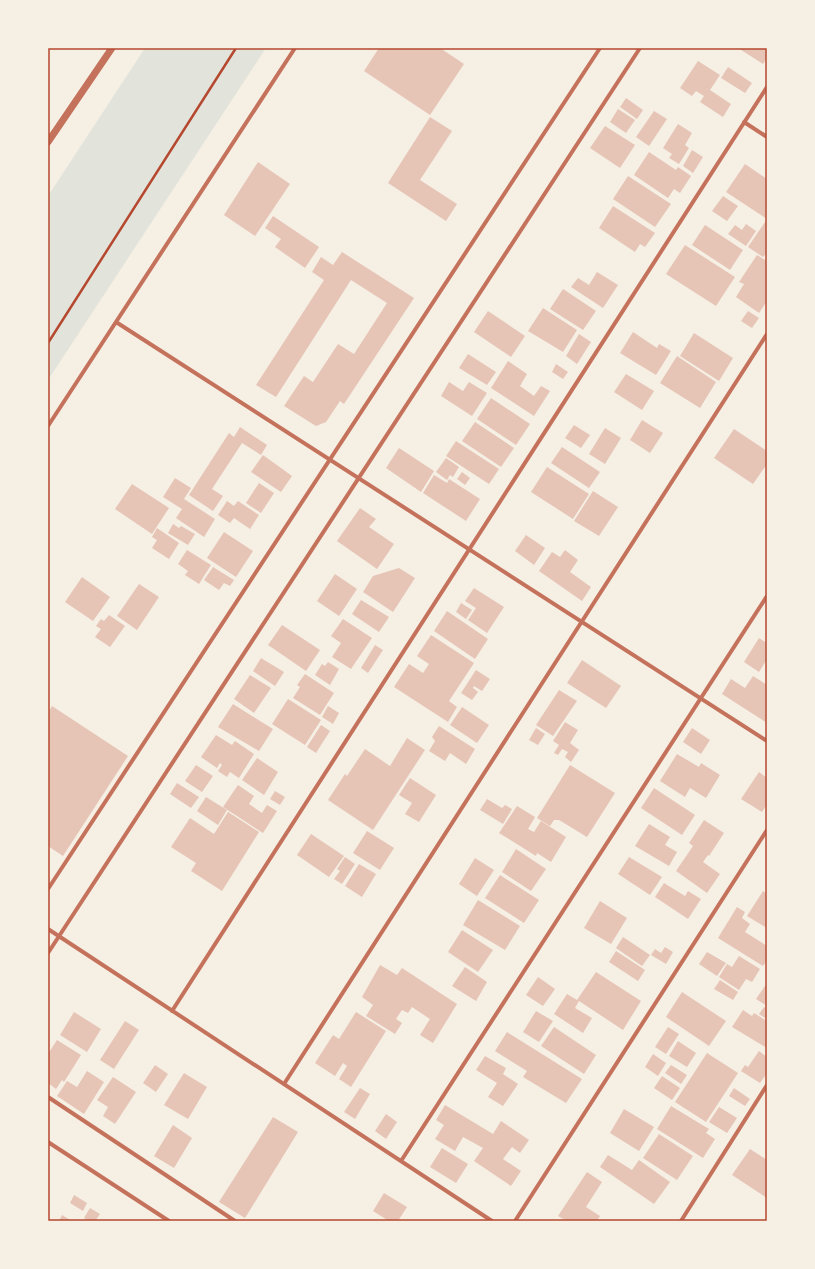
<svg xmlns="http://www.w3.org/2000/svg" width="815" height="1269" viewBox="0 0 815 1269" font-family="'Sofia Sans Condensed',sans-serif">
  <rect width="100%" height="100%" fill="#f6efe4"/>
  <!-- green -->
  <path fill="#e2e4dc" d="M145,48H266L48,380V196Z"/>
  <!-- building -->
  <path fill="#e6c5b7" d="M379,48H440L464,64L430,115L364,71Z
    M738,48H767V58L763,64Z
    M698,61L720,75L710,90L731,104L723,117L700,102L704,96L696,91L692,96L680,88Z
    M728,67L752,83L745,93L721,78Z
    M626,98L643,110L637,119L620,107Z
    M618,109L635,120L626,133L610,122Z
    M654,111L667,119L649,146L636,137Z
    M430,117L452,131L420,180L457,204L446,221L388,183Z
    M678,124L692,133L685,145L689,148L679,164L669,158L672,154L663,148Z
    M605,126L635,145L620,168L590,148Z
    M692,150L703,157L693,173L683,166Z
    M649,152L676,170L678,167L691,176L680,193L674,189L668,198L634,175Z
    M258,162L290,184L255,236L224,215Z
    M745,164L767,179V219L726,192Z
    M628,176L671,204L655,227L613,199Z
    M723,196L738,206L727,221L712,211Z
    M613,206L655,233L645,247L640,244L635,252L599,228Z
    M273,216L319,247L305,268L275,247L281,239L265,228Z
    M765,222L767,223V253L763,257L748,247Z
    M746,224L756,231L746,246L728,234L735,225L742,230Z
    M705,225L743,250L730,270L692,245Z
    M685,245L735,277L716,306L666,274Z
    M342,252L414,298L344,404L340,401L326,422L316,426L284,406L304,376L313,382L338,344L354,354L387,303L351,280L276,397L256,385L324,280L312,272L321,257L333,265Z
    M757,255L767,261V301L759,313L736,297L744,284L739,282Z
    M597,272L618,285L603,308L571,287L578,278L589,285Z
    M563,289L596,311L583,330L550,309Z
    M543,308L577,330L563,352L528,331Z
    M488,311L525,336L511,357L474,332Z
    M748,311L759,318L752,328L741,321Z
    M633,332L657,348L659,344L671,351L656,375L620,353Z
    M694,333L733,358L719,381L680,356Z
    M579,334L591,342L577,364L566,356Z
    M468,354L496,372L487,385L459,368Z
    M677,356L716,382L700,408L660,383Z
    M508,361L527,374L520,386L534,396L541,386L550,391L534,416L491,388Z
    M556,364L568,372L563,379L552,372Z
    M626,374L654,391L642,410L614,392Z
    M449,382L463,391L469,382L487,393L472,416L441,396Z
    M491,398L530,424L516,445L477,419Z
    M642,420L663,433L650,453L630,440Z
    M475,422L514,448L501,467L462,441Z
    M574,425L590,435L581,448L565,438Z
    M240,427L267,445L261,455L242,443L212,489L223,496L213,511L189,495L229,433L234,437Z
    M605,428L621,438L605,464L589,454Z
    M734,429L767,451V464L753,484L714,458Z
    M456,441L499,469L489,484L446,456Z
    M562,447L600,472L589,488L551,463Z
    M399,448L434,471L421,492L386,468Z
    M263,455L292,476L281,492L251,472Z
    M446,458L459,467L453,477L450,475L447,480L436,472Z
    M547,467L589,494L573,519L531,492Z
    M462,472L470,478L465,485L457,479Z
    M434,475L447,483L449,479L480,499L466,521L423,493Z
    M175,478L191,488L184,499L215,519L204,537L176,518L182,509L163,497Z
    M259,483L274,493L261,513L246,503Z
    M132,484L169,508L152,534L115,509Z
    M593,491L618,507L599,536L574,521Z
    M227,501L234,506L238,501L259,515L250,529L234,518L230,523L218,515Z
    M360,508L376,519L369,527L394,544L377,569L337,541Z
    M173,524L179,528L181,526L195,534L188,545L168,533Z
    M157,528L179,543L169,559L152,548L157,540L152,537Z
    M224,532L253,551L236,577L207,558Z
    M526,535L545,548L534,565L515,551Z
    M187,550L211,565L199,584L185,575L188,571L178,564Z
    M565,550L578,560L570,572L591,587L582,601L539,571L552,552L560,557Z
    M213,567L234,580L230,586L224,583L219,590L204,580Z
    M399,568L415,578L393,612L363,592L373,576Z
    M335,574L357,589L339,616L317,601Z
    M82,577L110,597L93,621L65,602Z
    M139,584L159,597L137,630L117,616Z
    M474,588L504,607L487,633L468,620L476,608L465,601Z
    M361,600L389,617L379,632L352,614Z
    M461,603L472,610L466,619L456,612Z
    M447,611L488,639L475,659L434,631Z
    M109,615L125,626L110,647L95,637L101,629L96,626L101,619L104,621Z
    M343,619L372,638L351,669L332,657L341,643L331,636Z
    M282,625L320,650L306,671L268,645Z
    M431,635L474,663L449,701L457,707L448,722L394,687L409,664L423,673L429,664L417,656Z
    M759,638L767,643V659L759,672L744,662Z
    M375,645L383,650L368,673L361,668Z
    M261,658L284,672L275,686L253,671Z
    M582,660L621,686L606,708L567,683Z
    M328,662L339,669L330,685L315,675L322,664L325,666Z
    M476,670L490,679L482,691L474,686L473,688L478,692L472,700L461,693Z
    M305,674L334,693L320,715L293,698L300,687L297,685Z
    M250,675L271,688L254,713L234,699Z
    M753,676L767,685V723L722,694L731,679L745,688Z
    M559,690L577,701L553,736L536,725Z
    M288,699L321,720L305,745L272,724Z
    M233,704L273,729L259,751L218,727Z
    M52,706L128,756L63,856L48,846V713Z
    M328,706L339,713L333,724L322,717Z
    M462,707L489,725L477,743L450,725Z
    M565,722L578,730L570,743L579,750L571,762L565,757L568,752L562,749L558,755L554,753L559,745L553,741Z
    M321,725L330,731L316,753L307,747Z
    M439,726L475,749L466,764L450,753L445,761L429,751L435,741L432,737Z
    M536,728L545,734L538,745L529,740Z
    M692,728L710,740L701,754L683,742Z
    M216,735L232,745L235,741L254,754L239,778L230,772L227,777L218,771L222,765L220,763L217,768L201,757Z
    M407,738L425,750L373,830L328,800L345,774L347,776L365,749L390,766Z
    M677,754L699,767L701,763L720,775L706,798L690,788L685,797L660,781Z
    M257,758L278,772L264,795L242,780Z
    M196,765L213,776L202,792L185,781Z
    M570,765L615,793L587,837L559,820H554L550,826L537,818Z
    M759,772L767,778V804L762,812L741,799Z
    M410,778L436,795L419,822L405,814L412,803L399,795Z
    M177,783L199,797L191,808L170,794Z
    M238,785L254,796L249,804L262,813L267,805L277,811L263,833L223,807Z
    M654,788L695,815L682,835L641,808Z
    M275,791L285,797L280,805L270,799Z
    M206,797L227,810L218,825L197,811Z
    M487,799L502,808L505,805L512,809L503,824L480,810Z
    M517,806L535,817L528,829L534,832L541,821L566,837L551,862L537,853L536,856L499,833Z
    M228,812L259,832L222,891L191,871L196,863L171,847L190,818L214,834Z
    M704,820L724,833L709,856L708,855L703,862L720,874L707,893L676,871L693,846L689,843Z
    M649,824L670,837L665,845L677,852L669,866L635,846Z
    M367,831L394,848L380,870L353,853Z
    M311,834L344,856L329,877L297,855Z
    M516,849L546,869L531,891L502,872Z
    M345,857L355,864L342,884L334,879L340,871L337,869Z
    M629,857L662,877L650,895L618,874Z
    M475,858L494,870L477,896L459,884Z
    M359,864L376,874L362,897L345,886Z
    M500,875L539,900L524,923L485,898Z
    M664,883L685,896L688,891L701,899L688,919L655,897Z
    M763,891L767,894V928L747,916Z
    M478,900L520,926L505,950L463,925Z
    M600,901L627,918L611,944L584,928Z
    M737,907L745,912L742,918L750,924L745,932L767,946V960L763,966L718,938Z
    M462,930L493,950L478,972L448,952Z
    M623,937L650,955L642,966L616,948Z
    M665,947L673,952L666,964L651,955L655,949L661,953Z
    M616,951L645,970L638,981L609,962Z
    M707,952L726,963L717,976L699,964Z
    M739,956L760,969L752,982L746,979L739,990L719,977L727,964L732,967Z
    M380,965L397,975L402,968L457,1004L433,1043L420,1035L430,1019L412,1007L408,1013L402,1010L396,1019L402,1023L395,1034L366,1016L373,1005L362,997Z
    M465,967L487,982L476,1001L452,986Z
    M596,972L641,1001L623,1030L579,1001L575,1008L592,1018L583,1033L554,1014L567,994L577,1000Z
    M538,977L555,989L543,1006L526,995Z
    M720,980L738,992L733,1000L714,989Z
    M767,983V1006L756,999Z
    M682,992L726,1021L709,1046L666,1017Z
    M764,1007L767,1009V1019L759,1014Z
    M743,1010L752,1016L754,1013L767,1021V1048L732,1027Z
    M536,1011L553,1021L539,1042L523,1032Z
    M74,1012L101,1029L87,1052L60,1035Z
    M356,1012L386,1031L351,1087L339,1079L347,1066L343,1063L335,1076L315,1063L333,1035L339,1039Z
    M125,1021L139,1030L114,1069L100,1060Z
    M554,1027L596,1055L584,1074L541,1046Z
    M668,1027L679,1034L666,1054L655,1047Z
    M507,1032L582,1079L566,1103L523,1077L527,1071L495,1051Z
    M57,1040L81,1055L64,1082L62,1080L56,1089L48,1083V1054Z
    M678,1041L696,1053L687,1067L669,1056Z
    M759,1051L767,1057V1073L760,1083L741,1071L745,1065L748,1067Z
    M707,1053L738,1073L706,1122L675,1102Z
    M653,1054L666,1063L658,1076L645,1067Z
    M485,1056L506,1068L503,1074L518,1084L503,1106L488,1097L497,1083L476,1070Z
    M155,1065L168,1074L156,1092L143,1083Z
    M671,1065L687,1075L681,1084L665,1073Z
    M87,1071L104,1082L84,1114L57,1096L67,1081L77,1087Z
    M184,1073L207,1087L188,1119L164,1105Z
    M662,1076L680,1088L672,1100L654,1088Z
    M113,1077L136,1092L115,1124L103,1116L108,1107L97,1100Z
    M360,1088L370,1094L355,1119L344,1112Z
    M734,1088L750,1099L745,1106L729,1096Z
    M445,1105L493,1134L501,1121L529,1140L520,1153L512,1147L503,1159L521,1171L511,1186L474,1161L483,1148L463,1137L455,1151L435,1139L444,1125L436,1120Z
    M671,1106L709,1129L706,1133L715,1139L703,1158L657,1129Z
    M719,1107L737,1118L727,1133L709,1122Z
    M624,1109L654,1127L639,1151L610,1133Z
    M386,1114L397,1122L386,1139L375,1131Z
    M273,1117L298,1132L245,1218L219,1202Z
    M173,1125L192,1138L174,1168L154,1156Z
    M659,1134L693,1156L677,1180L643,1158Z
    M442,1148L468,1164L456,1183L430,1167Z
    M750,1149L767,1160V1198L732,1175Z
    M608,1155L632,1170L639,1160L670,1182L654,1204L600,1167Z
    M587,1172L602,1182L586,1207L600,1216L597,1221H567L558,1216Z
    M384,1193L407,1207L398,1221H389L373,1211Z
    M74,1195L87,1203L83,1211L70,1203Z
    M90,1208L100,1214L96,1220L98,1221H89L84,1218Z
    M62,1215L72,1221H59Z"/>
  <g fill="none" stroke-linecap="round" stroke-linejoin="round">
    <!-- path -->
    <path stroke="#b5482f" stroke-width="2.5" d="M48,343L236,48"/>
    <!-- minor -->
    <path stroke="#c5725c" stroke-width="4" d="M744,122L767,137
      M116,322L767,741
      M48,426L295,48
      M48,889L600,48
      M48,929L492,1221
      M48,953L640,48
      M172,1011L767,87
      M284,1084L767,334
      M48,1097L235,1221
      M48,1142L169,1221
      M401,1161L767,596
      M515,1221L767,830
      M681,1221L767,1085"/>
    <!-- tertiary -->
    <path stroke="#c5725c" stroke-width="7" d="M48,142L112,48"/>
  </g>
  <!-- border -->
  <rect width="815" height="1269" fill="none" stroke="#f6efe4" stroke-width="98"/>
  <rect x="49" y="49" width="717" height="1171" fill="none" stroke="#b5482f" stroke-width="1.5"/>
</svg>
